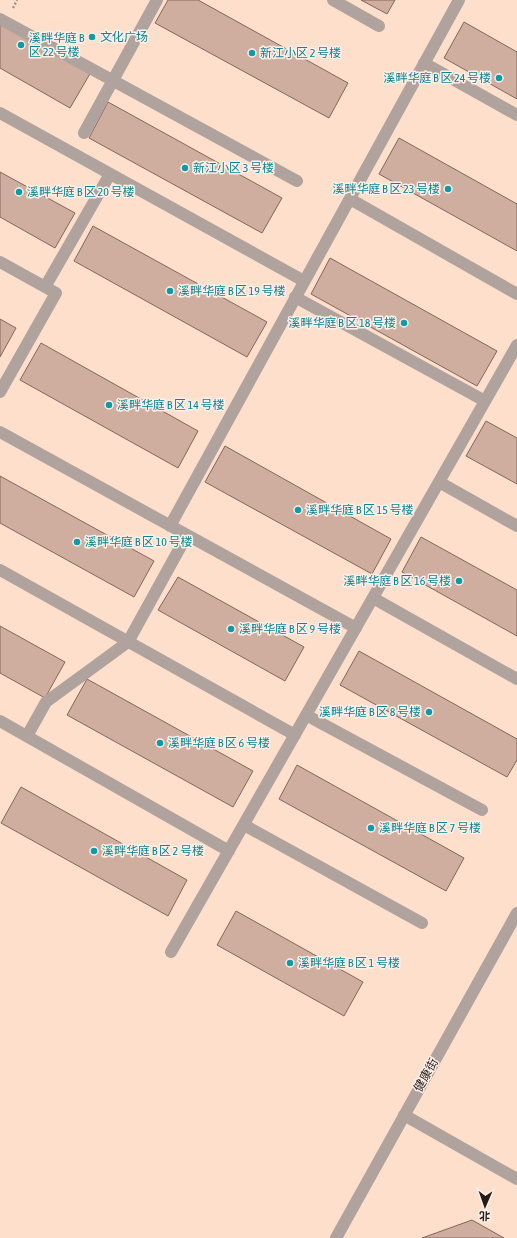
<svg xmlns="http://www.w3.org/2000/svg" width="517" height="1238" viewBox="0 0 517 1238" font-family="'Asap Condensed','Noto Sans SC',sans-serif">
  <rect width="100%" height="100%" fill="#fddfcc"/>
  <!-- building -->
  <path fill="#d0ae9f" stroke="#83675a" d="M168,0H198L348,83L329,118L155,23Z
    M361,0H395L387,14Z
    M0,21L91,72L70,108L0,68Z
    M464,22L517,52V99L444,58Z
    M108,102L282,198L262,233L89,138Z
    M399,138L517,204V251L379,174Z
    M0,172L75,213L55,248L0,217Z
    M93,226L267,322L247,357L74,261Z
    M330,258L497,351L477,386L311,294Z
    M0,319L16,328L0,357Z
    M41,343L198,431L178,468L20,380Z
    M486,421L517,438V484L466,456Z
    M225,446L391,539L372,574L205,482Z
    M0,476L154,561L134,597L0,523Z
    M421,537L517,590V636L402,572Z
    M178,577L304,647L285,681L158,610Z
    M0,626L65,662L45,698L0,673Z
    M359,651L517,739V760L507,777L340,685Z
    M87,679L253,771L233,807L67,715Z
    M297,765L464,858L446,891L279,799Z
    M21,787L187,880L168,916L1,823Z
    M236,911L363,982L344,1016L217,945Z
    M472,1220L504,1238H422Z"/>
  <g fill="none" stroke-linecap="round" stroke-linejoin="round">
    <!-- path -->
    <path stroke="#a48e80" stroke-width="2.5" stroke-dasharray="2 2" stroke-linecap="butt" d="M13,8L17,0"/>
    <!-- minor -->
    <path stroke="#b0a29c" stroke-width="12" d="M333,0L379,26
      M0,19L297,181
      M424,63L517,115
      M0,113L304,281
      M84,133L157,0
      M350,199L517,294
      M0,262L56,293L0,392
      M45,287L110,174
      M295,297L485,401
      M0,432L356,628
      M439,482L517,526
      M170,526L459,0
      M0,570L295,735
      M373,598L517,679
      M306,715L482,810
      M0,721L229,851
      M27,736L46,702L128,642L187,535
      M244,825L422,923
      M171,952L517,345
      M404,1115L517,1179
      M336,1238L517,913"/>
  </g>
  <!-- markers -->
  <g fill="#0f9aa8" stroke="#fcf0e9" stroke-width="1.5">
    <circle cx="92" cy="37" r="4"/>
    <circle cx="21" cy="45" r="4"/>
    <circle cx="252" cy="53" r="4"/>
    <circle cx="499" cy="78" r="4"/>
    <circle cx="185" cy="168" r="4"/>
    <circle cx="448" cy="189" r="4"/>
    <circle cx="19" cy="192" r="4"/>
    <circle cx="170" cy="291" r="4"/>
    <circle cx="404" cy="323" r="4"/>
    <circle cx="109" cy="405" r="4"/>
    <circle cx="298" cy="510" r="4"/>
    <circle cx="77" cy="542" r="4"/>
    <circle cx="459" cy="581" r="4"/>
    <circle cx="231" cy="629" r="4"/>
    <circle cx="429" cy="712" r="4"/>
    <circle cx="160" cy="743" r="4"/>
    <circle cx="371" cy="828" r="4"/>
    <circle cx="94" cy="851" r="4"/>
    <circle cx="290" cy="963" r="4"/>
  </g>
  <g text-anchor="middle" stroke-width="3" stroke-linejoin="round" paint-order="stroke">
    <!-- culture labels -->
    <g font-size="12" fill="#0d838f" stroke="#fcf0e9" text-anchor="start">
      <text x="100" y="41">文化广场</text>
      <text x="29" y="42">溪畔华庭 B<tspan x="29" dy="14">区 22 号楼</tspan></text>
      <text x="260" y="57">新江小区 2 号楼</text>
      <text x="491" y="82" text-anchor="end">溪畔华庭 B 区 24 号楼</text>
      <text x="193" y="172">新江小区 3 号楼</text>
      <text x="440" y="193" text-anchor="end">溪畔华庭 B 区 23 号楼</text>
      <text x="27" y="196">溪畔华庭 B 区 20 号楼</text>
      <text x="178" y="295">溪畔华庭 B 区 19 号楼</text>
      <text x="396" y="327" text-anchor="end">溪畔华庭 B 区 18 号楼</text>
      <text x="117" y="409">溪畔华庭 B 区 14 号楼</text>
      <text x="306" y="514">溪畔华庭 B 区 15 号楼</text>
      <text x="85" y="546">溪畔华庭 B 区 10 号楼</text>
      <text x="451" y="585" text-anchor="end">溪畔华庭 B 区 16 号楼</text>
      <text x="239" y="633">溪畔华庭 B 区 9 号楼</text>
      <text x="421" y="716" text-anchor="end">溪畔华庭 B 区 8 号楼</text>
      <text x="168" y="747">溪畔华庭 B 区 6 号楼</text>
      <text x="379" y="832">溪畔华庭 B 区 7 号楼</text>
      <text x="102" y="855">溪畔华庭 B 区 2 号楼</text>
      <text x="298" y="967">溪畔华庭 B 区 1 号楼</text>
    </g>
    <!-- street labels -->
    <g font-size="12" fill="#251b14" stroke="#fcf0e9">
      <text transform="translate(426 1075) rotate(-61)" y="4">健康街</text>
    </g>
  </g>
  <!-- north arrow -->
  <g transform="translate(485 1206) rotate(182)" stroke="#fcf0e9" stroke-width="3" paint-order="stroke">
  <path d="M0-3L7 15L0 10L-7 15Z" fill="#251b14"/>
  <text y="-6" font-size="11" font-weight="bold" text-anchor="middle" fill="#251b14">北</text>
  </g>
</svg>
